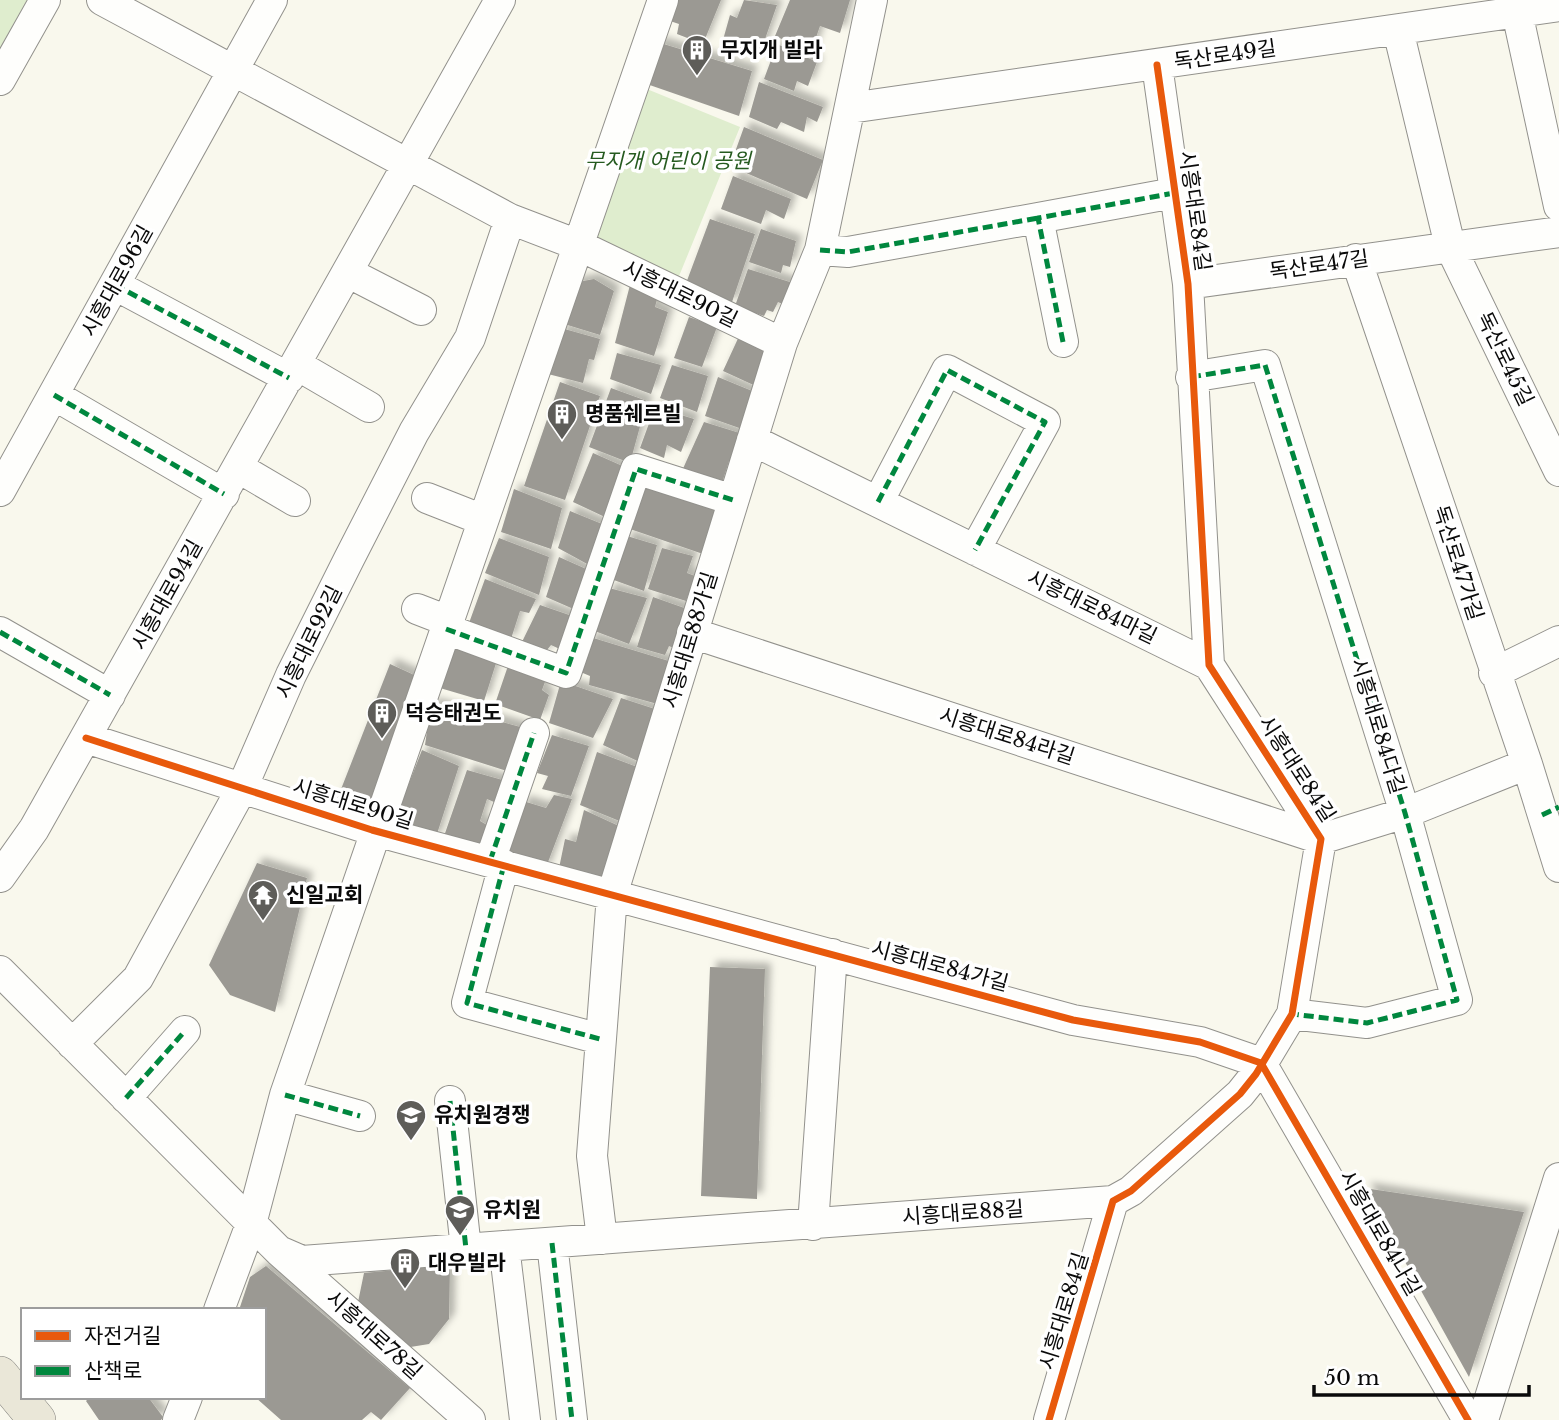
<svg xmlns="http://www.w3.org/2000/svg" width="1559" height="1420" viewBox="0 0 1559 1420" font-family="'Libre Baskerville','Noto Sans KR',serif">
  <defs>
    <filter id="shadow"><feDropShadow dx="6" dy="-6" stdDeviation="3.5" flood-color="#0004"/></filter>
  </defs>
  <rect width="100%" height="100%" fill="#f9f8ed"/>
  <!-- park -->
  <path fill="#dfedce" d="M0,0H27L0,48Z
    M637,85L740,127L677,281L581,238Z"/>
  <!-- building -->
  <path fill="#9b9993" filter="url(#shadow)" d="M671,0H721L703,44L677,34L679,24L664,19Z
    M744,0L777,5L758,59L721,47L730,15L737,18Z
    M790,0H850L840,33L820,26L811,52L775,36Z
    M657,42L752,71L739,116L641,82Z
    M777,44L817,62L808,86L797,81L794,91L764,79Z
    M759,82L823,107L817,122L807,117L804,132L781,122L777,129L749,117Z
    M744,127L823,160L807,199L730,166Z
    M733,176L791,199L784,219L766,210L761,224L721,209Z
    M710,219L755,234L731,305L685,286Z
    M761,229L796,241L790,267L783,265L781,273L749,262Z
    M748,269L793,283L785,305L778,302L773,312L767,310L764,316L735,306Z
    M594,279L614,291L600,335L561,323L573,283Z
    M630,285L659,292L655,307L668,312L654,356L615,343Z
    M689,317L717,327L702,367L674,358Z
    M561,328L600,339L594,360L589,359L583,383L548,374Z
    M741,332L772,354L760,388L723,371Z
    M617,353L661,365L651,394L610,379Z
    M672,365L708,376L697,412L660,398Z
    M718,377L757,393L745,430L705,416Z
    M560,382L600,396L565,500L524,486Z
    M611,388L647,401L630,463L589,447Z
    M655,407L694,419L681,452L667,445L664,458L640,448Z
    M704,422L746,435L737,466L729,461L720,489L681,473Z
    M593,453L627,468L607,518L573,502Z
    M646,479L720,503L706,555L630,529Z
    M514,489L562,508L551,549L501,532Z
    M570,511L607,526L589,565L558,548Z
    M627,536L657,545L644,591L611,579Z
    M499,538L549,557L539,595L485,573Z
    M662,548L693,556L687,573L695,576L686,601L648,589Z
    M559,557L593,572L578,611L546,597Z
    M485,579L536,599L529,613L520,611L510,642L469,623Z
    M609,588L647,598L629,644L592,630Z
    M653,597L690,610L676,649L669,646L665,655L637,647Z
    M540,605L575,617L564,651L551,645L543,655L520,646Z
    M590,637L672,662L661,705L589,685L590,676L578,671Z
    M454,638L498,657L484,701L440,688Z
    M510,660L549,671L542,690L549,695L540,720L495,704Z
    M390,664L423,679L386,801L363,811L336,802Z
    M561,681L613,699L593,738L549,723Z
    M621,698L661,711L644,764L603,745Z
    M431,703L524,728L510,772L425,745Z
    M552,735L589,746L571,796L542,789L548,776L537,773Z
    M422,750L459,766L435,840L403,828L397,814Z
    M597,752L640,768L622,822L580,805Z
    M467,770L506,781L501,805L487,799L480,821L492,828L482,852L443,839Z
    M554,795L572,799L545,870L502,858L523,801L546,808Z
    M584,810L621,827L613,867L594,883L558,873L565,839L576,842Z
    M257,863L307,878L275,1012L230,995L209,965Z
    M710,967L765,969L757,1199L701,1196Z
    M1364,1188L1524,1212L1469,1377Z
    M450,1265L449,1319L429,1344L398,1349L357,1307L364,1273Z
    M266,1266L410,1388L381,1420L371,1412L362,1420H281L255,1397H264V1310H239L250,1277Z
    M90,1397H148L163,1417L161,1420H99L86,1401Z"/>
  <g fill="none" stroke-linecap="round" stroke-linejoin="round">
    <!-- minor casing -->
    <g stroke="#92918c" stroke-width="32">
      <path id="minor" d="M102,0L510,219L578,245L782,343
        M1517,12L1559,206
        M1398,30L1450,246L1559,471
        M0,80L45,0
        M850,108L1559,6
        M820,250L848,252L1038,218
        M1356,259L1527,764L1559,867
        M349,273L421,310
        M1188,284L1559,232
        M115,285L289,378
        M1063,342L1038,218L1174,193
        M297,365L369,407
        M1191,377L1265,365L1405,813L1457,1000L1367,1023L1292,1014
        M54,395L224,494
        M752,440L1209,665
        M239,468L295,501
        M0,491L272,0
        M427,498L483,520
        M878,502L947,370L1045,422L975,550
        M417,609L448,621
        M446,629L566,673L636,469L733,500
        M0,632L110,695
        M692,633L1321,839L1405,813L1527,764
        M1494,673L1559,641
        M86,738L372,830L1073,1020L1200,1042L1261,1063L1468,1420
        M490,861L534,733
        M504,865L467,1003L600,1039
        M0,877L34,829L500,0
        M0,971L279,1251L470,1420
        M72,1044L138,978L242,788L291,675L349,559L414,432L470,338L510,219
        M285,1095L360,1116
        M126,1098L185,1031
        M450,1101L466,1249
        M813,1225L832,954
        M602,1239L592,1156L612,895L782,343L820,250L872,0
        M552,1243L572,1420
        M504,1246L525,1420
        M279,1251L302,1261L1113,1201
        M219,1310L251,1224L285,1095L663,0
        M178,1420L187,1397
        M1049,1420L1113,1201L1131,1191L1240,1094L1256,1074L1292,1014L1321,839L1209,665L1188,284L1157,65
        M1483,1420L1559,1178"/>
    </g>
    <!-- major casing -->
    <g stroke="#7f7e7a" stroke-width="38">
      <path id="major" d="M0,1375L37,1420"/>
    </g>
    <!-- minor -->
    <use href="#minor" stroke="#fefefc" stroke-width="30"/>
    <!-- major -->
    <use href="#major" stroke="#eae7d8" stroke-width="37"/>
    <!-- quiet -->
    <path stroke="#00873e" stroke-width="5" stroke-dasharray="10 5" stroke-linecap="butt" d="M820,250L848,252L1038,218
      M115,285L289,378
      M1063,342L1038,218L1174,193
      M1191,377L1265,365L1405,813L1457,1000L1367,1023L1292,1014
      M54,395L224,494
      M878,502L947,370L1045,422L975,550
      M446,629L566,673L636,469L733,500
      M0,632L110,695
      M1542,815L1559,807
      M490,861L534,733
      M504,865L467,1003L600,1039
      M285,1095L360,1116
      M126,1098L185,1031
      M450,1101L466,1249
      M552,1243L572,1420"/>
    <!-- cycleway casing -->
    <g stroke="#fff" stroke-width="11">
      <path id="cycleway" d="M86,738L372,830L1073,1020L1200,1042L1261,1063L1468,1420
        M1049,1420L1113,1201L1131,1191L1240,1094L1256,1074L1292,1014L1321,839L1209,665L1188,284L1157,65"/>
    </g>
    <!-- cycleway -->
    <use href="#cycleway" stroke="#e8590c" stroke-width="7"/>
  </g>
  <!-- icons -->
  <defs>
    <g id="building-pin" transform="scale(1.575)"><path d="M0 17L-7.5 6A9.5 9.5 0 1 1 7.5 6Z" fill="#5e5d59" stroke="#fff"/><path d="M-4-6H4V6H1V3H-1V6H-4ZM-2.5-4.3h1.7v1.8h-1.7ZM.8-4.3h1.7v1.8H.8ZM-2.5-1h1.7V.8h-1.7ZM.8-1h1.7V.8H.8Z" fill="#fff"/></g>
    <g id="temple-pin" transform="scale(1.575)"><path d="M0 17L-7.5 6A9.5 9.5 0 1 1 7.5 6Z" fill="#5e5d59" stroke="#fff"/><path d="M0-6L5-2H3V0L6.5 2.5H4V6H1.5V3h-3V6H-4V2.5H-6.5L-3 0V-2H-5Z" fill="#fff"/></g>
    <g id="school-pin" transform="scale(1.575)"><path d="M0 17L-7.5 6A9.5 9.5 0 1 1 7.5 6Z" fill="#5e5d59" stroke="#fff"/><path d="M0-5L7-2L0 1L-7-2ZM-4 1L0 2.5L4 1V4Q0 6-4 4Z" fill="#fff"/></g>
  </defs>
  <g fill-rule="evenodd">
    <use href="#building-pin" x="697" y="50"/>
    <use href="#building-pin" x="562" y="414"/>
    <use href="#building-pin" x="382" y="713"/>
    <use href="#temple-pin" x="263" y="895"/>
    <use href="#school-pin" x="411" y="1115"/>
    <use href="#school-pin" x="460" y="1210"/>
    <use href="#building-pin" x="405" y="1263"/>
  </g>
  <g text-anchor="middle" stroke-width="7" stroke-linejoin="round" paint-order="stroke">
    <!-- poi labels -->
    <g font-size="21" font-weight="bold" fill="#0a0a0a" stroke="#fff" text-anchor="start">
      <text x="720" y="57">무지개 빌라</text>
      <text x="585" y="421">명품쉐르빌</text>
      <text x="405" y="720">덕승태권도</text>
      <text x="286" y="902">신일교회</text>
      <text x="434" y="1122">유치원경쟁</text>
      <text x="483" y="1217">유치원</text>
      <text x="428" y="1270">대우빌라</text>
    </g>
    <!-- street labels -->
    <g font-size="21" fill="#0a0a0a" stroke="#fff">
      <text transform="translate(1225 55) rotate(-8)" y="7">독산로49길</text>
      <text transform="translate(1195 211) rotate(82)" y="7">시흥대로84길</text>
      <text transform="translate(1319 265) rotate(-8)" y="7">독산로47길</text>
      <text transform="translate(117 281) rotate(-61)" y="7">시흥대로96길</text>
      <text transform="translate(680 294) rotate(26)" y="7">시흥대로90길</text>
      <text transform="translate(1505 359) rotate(64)" y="7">독산로45길</text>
      <text transform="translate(1458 563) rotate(72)" y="7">독산로47가길</text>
      <text transform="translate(167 595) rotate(-61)" y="7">시흥대로94길</text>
      <text transform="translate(1092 607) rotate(26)" y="7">시흥대로84마길</text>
      <text transform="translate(690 640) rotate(-73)" y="7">시흥대로88가길</text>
      <text transform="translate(309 642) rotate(-64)" y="7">시흥대로92길</text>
      <text transform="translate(1378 726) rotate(73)" y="7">시흥대로84다길</text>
      <text transform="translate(1007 736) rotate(18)" y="7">시흥대로84라길</text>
      <text transform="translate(1297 769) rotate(57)" y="7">시흥대로84길</text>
      <text transform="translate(353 804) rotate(17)" y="7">시흥대로90길</text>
      <text transform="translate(940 966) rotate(15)" y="7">시흥대로84가길</text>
      <text transform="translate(963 1213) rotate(-4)" y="7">시흥대로88길</text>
      <text transform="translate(1380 1233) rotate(60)" y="7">시흥대로84나길</text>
      <text transform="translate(1064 1311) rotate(-73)" y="7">시흥대로84길</text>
      <text transform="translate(374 1335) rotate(42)" y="7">시흥대로78길</text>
    </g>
    <!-- park labels -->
    <g font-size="21" font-style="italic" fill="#265b20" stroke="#fff">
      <text x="668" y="168">무지개 어린이 공원</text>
    </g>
  </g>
  <!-- legend -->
  <rect x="21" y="1308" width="245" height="91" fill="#ffffff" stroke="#9d9d9d" stroke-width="2"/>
  <rect x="35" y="1331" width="35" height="10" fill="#e8590c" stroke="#9d9d9d" stroke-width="2"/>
  <text x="84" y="1343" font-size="21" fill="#0a0a0a">자전거길</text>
  <rect x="35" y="1366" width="35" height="10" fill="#00873e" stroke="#9d9d9d" stroke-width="2"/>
  <text x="84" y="1378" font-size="21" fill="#0a0a0a">산책로</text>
  <!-- scale -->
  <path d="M1314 1385v10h215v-10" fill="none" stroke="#0a0a0a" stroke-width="3.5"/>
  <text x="1324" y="1385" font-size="21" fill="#0a0a0a" stroke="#ffffff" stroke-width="5" paint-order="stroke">50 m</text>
</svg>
